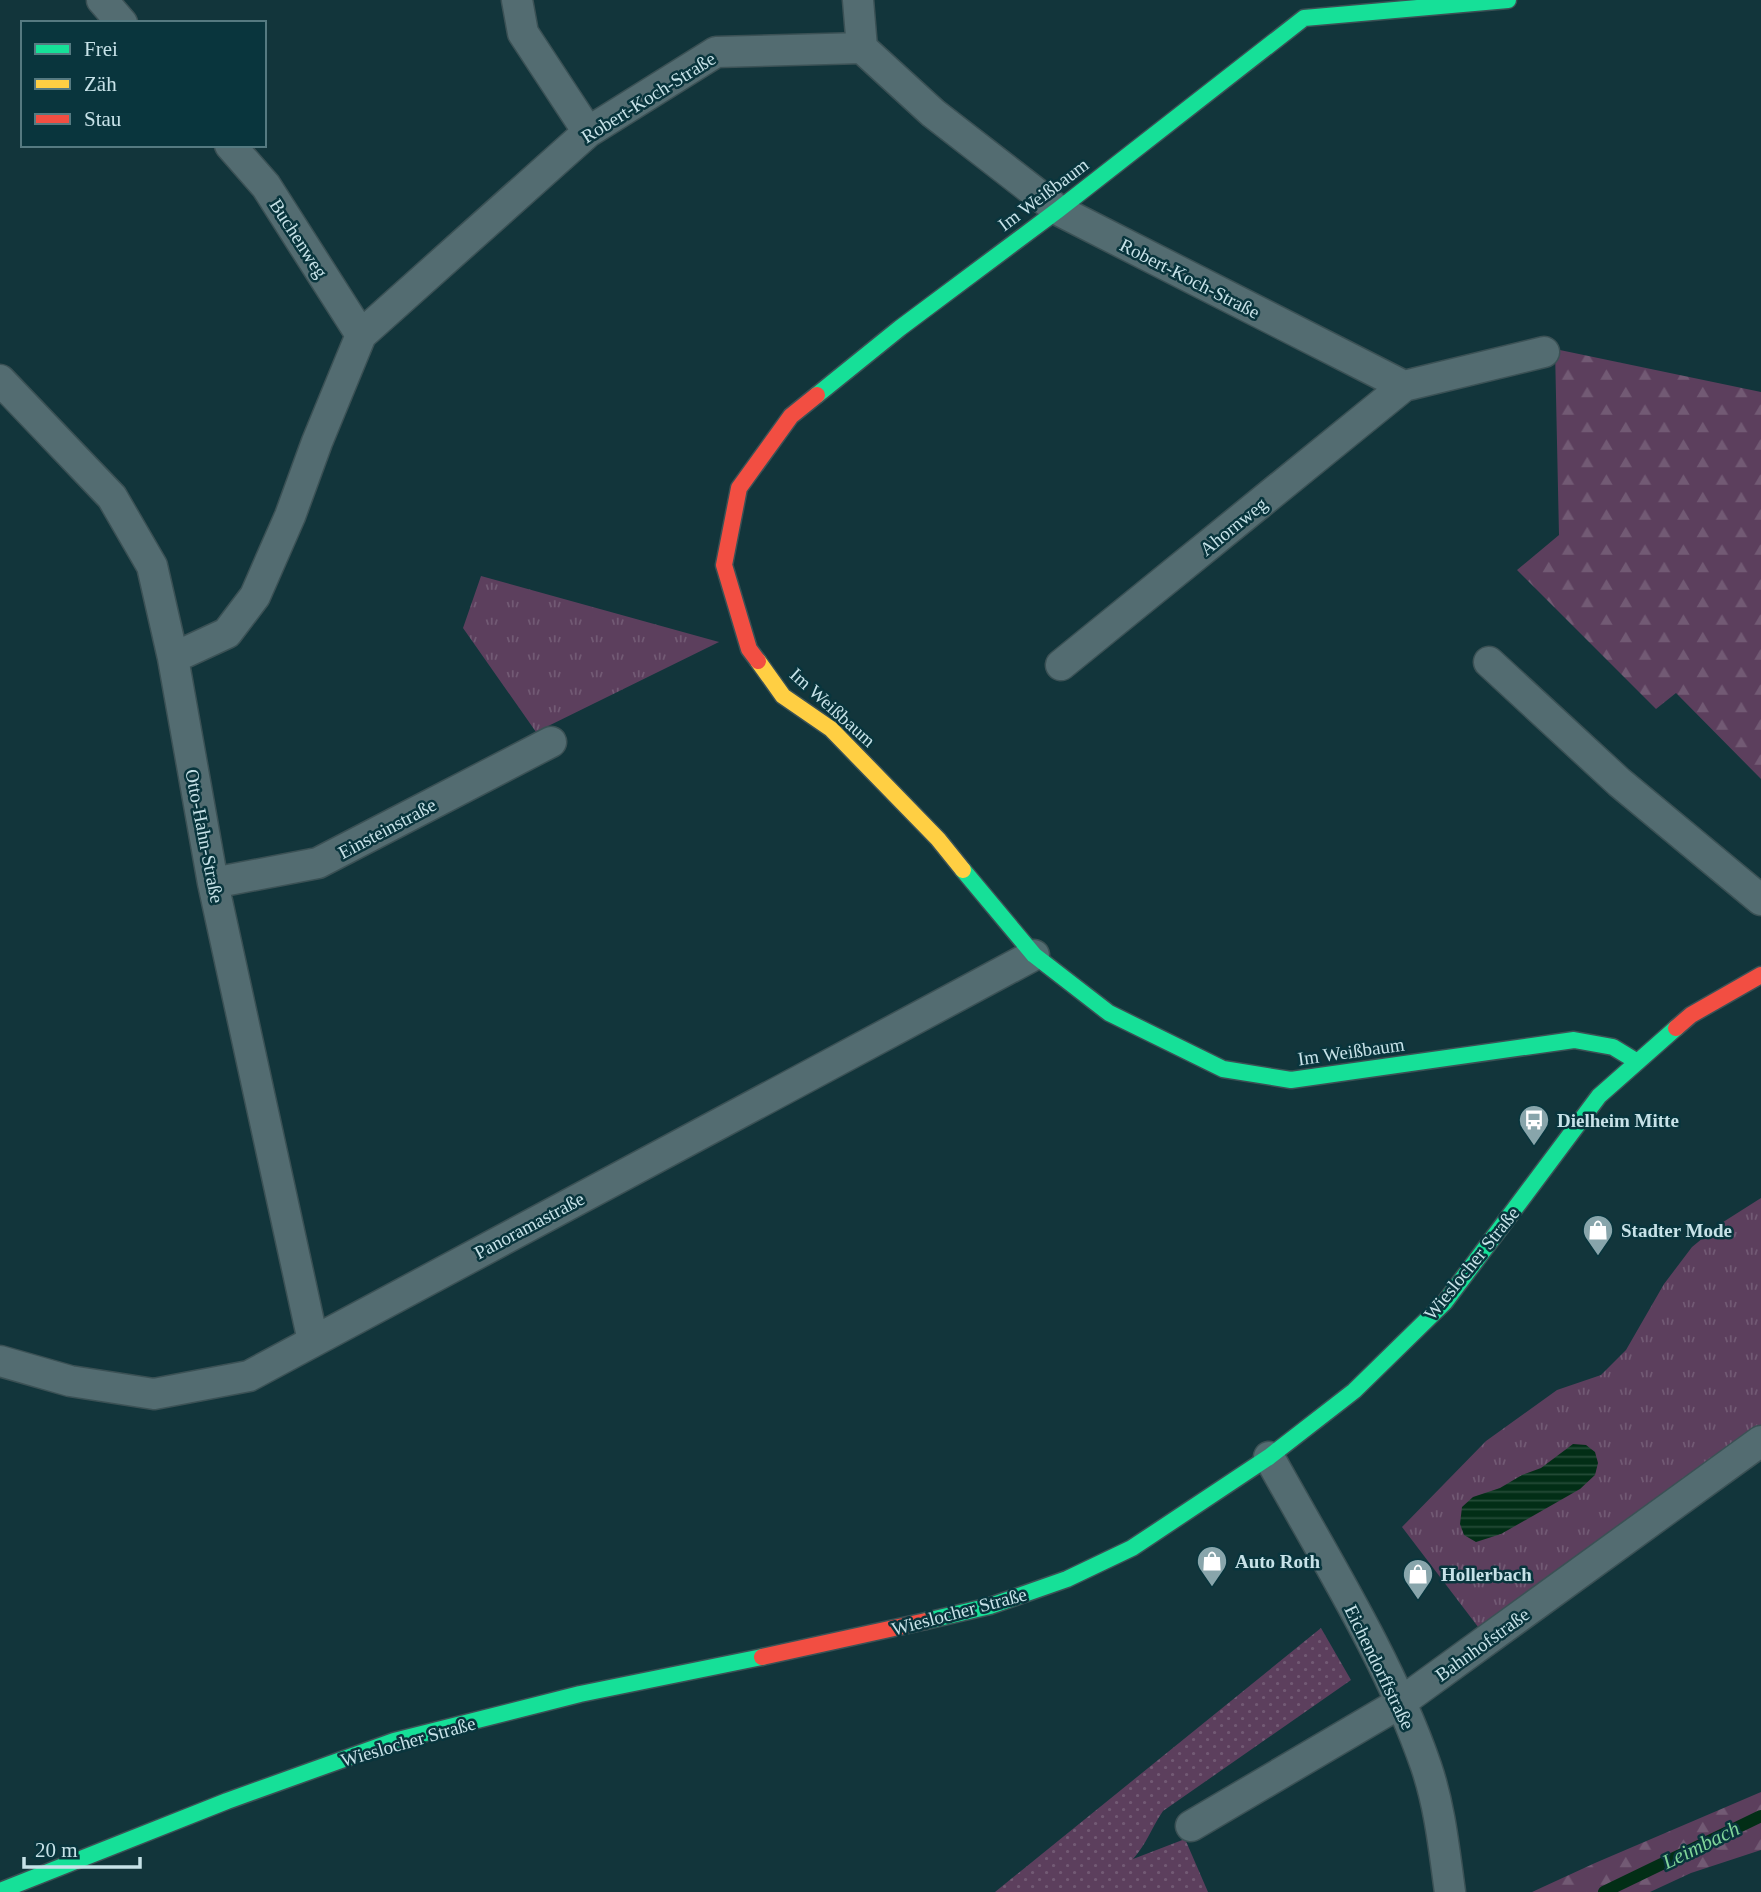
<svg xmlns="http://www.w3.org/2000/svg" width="1761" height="1892" viewBox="0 0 1761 1892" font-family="'Times New Roman',serif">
  <defs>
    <pattern id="grass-dots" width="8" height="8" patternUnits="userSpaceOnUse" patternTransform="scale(1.75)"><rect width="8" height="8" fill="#5c3f5d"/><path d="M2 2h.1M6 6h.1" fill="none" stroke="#725a74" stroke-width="1.8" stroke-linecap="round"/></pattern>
    <pattern id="forest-firs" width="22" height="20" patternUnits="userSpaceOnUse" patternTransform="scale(1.75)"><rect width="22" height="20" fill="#5c3f5d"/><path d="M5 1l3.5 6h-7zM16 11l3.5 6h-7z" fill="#725a74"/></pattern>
    <pattern id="park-tufts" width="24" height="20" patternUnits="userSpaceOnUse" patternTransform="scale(1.75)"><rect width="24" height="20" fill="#5c3f5d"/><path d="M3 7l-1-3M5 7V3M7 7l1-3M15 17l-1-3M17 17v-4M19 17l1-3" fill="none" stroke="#725a74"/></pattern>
    <pattern id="water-rules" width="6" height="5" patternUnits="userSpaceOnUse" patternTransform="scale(1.75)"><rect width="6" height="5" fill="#022e16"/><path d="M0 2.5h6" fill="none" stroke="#254c38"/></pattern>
  </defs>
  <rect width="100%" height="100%" fill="#12353b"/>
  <!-- grass -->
  <path fill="url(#grass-dots)" d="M1321,1628L1351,1680L1163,1811C1152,1827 1146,1845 1133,1859L1185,1839L1208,1892H995Z"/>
  <!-- forest -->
  <path fill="url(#forest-firs)" d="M1555,349L1761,392V779L1676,693L1656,709L1517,570L1559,535Z
    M1761,1792V1850L1691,1873L1650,1892H1532L1595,1863Z"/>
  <!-- park -->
  <path fill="url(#park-tufts)" d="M481,576L719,642L536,732L463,628Z
    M1761,1198V1441L1488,1640L1402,1527L1486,1441L1557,1390L1601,1375L1626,1350L1664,1284L1692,1247L1720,1224Z"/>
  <!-- water -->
  <path fill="url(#water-rules)" d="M1573,1444L1586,1445L1595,1452L1598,1463L1595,1475L1580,1489L1501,1534L1476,1542L1464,1535L1460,1524L1462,1507L1473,1497L1500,1488L1522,1475L1541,1468Z"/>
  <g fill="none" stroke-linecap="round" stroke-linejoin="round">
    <!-- stream -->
    <path stroke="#022e16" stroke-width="12" d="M1604,1892L1761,1816"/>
    <!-- street casing -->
    <g stroke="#3b5155" stroke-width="33">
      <path id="street" d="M102,0L122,23
        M517,0L523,33L588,132
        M858,0L862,48
        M230,145L266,186L361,335
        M0,380L112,497L152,566L173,658L213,883L313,1341
        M173,658L227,633L255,596L290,516L317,442L361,335L588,132L716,52L862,48L933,113L1058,210L1404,386L1544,352
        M1489,662L1619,782L1761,900
        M1061,665L1404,386
        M213,883L318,863L551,742
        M0,1361L70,1381L154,1394L249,1376L1034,955
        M1269,1457C1323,1555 1390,1661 1426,1766C1440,1807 1444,1849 1450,1892
        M1191,1826L1400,1703L1761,1441"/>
    </g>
    <!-- fast casing -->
    <g stroke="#3b5155" stroke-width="19">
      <path id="fast" d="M817,395L900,328L1058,210L1304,18L1508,0
        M963,870L1034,955L1109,1013L1223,1069L1291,1080L1574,1040L1613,1047L1636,1061
        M926,1621L990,1606L1067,1579L1132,1548L1269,1457L1354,1391L1445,1302L1599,1096L1676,1028
        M0,1891L227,1801L394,1741L580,1694L762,1657"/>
    </g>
    <!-- slow casing -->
    <g stroke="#3b5155" stroke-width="19">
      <path id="slow" d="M758,661L783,696L831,729L938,839L963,870"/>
    </g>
    <!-- jam casing -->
    <g stroke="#3b5155" stroke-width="19">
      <path id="jam" d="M758,661L749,649L724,565L739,488L791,416L817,395
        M1676,1028L1691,1015L1761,975
        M762,1657L926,1621"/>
    </g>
    <!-- street -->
    <use href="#street" stroke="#536c71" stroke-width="30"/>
    <!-- fast -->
    <use href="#fast" stroke="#16e098" stroke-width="16"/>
    <!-- slow -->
    <use href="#slow" stroke="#ffcf43" stroke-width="16"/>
    <!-- jam -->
    <use href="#jam" stroke="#f24e42" stroke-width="16"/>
  </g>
  <!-- icons -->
  <defs>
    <g id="bus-pin" transform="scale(1.575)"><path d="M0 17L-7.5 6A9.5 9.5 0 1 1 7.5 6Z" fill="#88a5ab" stroke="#09353d"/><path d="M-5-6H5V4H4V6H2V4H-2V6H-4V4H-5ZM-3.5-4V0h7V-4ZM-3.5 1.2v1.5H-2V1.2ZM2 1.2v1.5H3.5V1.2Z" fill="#fff"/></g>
    <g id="shop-pin" transform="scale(1.575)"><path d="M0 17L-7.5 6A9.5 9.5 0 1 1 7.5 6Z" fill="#88a5ab" stroke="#09353d"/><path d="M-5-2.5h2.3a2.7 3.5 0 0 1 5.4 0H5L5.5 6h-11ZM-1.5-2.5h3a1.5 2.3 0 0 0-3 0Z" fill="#fff"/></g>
  </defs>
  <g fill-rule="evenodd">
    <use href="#bus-pin" x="1534" y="1120"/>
    <use href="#shop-pin" x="1598" y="1230"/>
    <use href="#shop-pin" x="1212" y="1561"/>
    <use href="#shop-pin" x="1418" y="1574"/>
  </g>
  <g text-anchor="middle" stroke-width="5" stroke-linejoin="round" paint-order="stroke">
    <!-- street labels -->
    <g font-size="19" fill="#c7e2e8" stroke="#09353d">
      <text transform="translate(648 97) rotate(-32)" y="7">Robert-Koch-Straße</text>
      <text transform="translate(1043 194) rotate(-37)" y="7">Im Weißbaum</text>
      <text transform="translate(299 238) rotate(57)" y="7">Buchenweg</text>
      <text transform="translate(1190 278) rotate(27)" y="7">Robert-Koch-Straße</text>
      <text transform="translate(1233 526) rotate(-39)" y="7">Ahornweg</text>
      <text transform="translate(833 707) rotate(42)" y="7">Im Weißbaum</text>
      <text transform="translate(387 828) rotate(-28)" y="7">Einsteinstraße</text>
      <text transform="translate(205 836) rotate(79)" y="7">Otto-Hahn-Straße</text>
      <text transform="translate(1351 1051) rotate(-8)" y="7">Im Weißbaum</text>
      <text transform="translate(529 1225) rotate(-28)" y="7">Panoramastraße</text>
      <text transform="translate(1471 1263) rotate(-51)" y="7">Wieslocher Straße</text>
      <text transform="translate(959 1611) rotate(-15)" y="7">Wieslocher Straße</text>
      <text transform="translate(1482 1644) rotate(-36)" y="7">Bahnhofstraße</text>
      <text transform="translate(1380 1667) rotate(64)" y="7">Eichendorffstraße</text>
      <text transform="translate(408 1741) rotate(-16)" y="7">Wieslocher Straße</text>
    </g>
    <!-- poi labels -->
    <g font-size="19" font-weight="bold" fill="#c7e2e8" stroke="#09353d" text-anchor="start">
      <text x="1557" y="1127">Dielheim Mitte</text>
      <text x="1621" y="1237">Stadter Mode</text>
      <text x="1235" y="1568">Auto Roth</text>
      <text x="1441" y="1581">Hollerbach</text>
    </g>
    <!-- water labels -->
    <g font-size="21" font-style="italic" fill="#80d599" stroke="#09353d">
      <text transform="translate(1701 1845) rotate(-26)" y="7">Leimbach</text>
    </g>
  </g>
  <!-- legend -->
  <rect x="21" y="21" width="245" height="126" fill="#09353d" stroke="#557a81" stroke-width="2"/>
  <rect x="35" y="44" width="35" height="10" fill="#16e098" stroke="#557a81" stroke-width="2"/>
  <text x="84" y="56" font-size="21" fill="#c7e2e8">Frei</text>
  <rect x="35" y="79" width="35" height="10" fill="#ffcf43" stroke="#557a81" stroke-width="2"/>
  <text x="84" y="91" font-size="21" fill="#c7e2e8">Zäh</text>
  <rect x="35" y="114" width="35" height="10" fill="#f24e42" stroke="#557a81" stroke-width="2"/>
  <text x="84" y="126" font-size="21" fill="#c7e2e8">Stau</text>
  <!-- scale -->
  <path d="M24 1857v10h116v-10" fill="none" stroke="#c7e2e8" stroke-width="3.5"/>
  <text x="35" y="1857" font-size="21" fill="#c7e2e8" stroke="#09353d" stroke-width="5" paint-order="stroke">20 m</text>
</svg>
